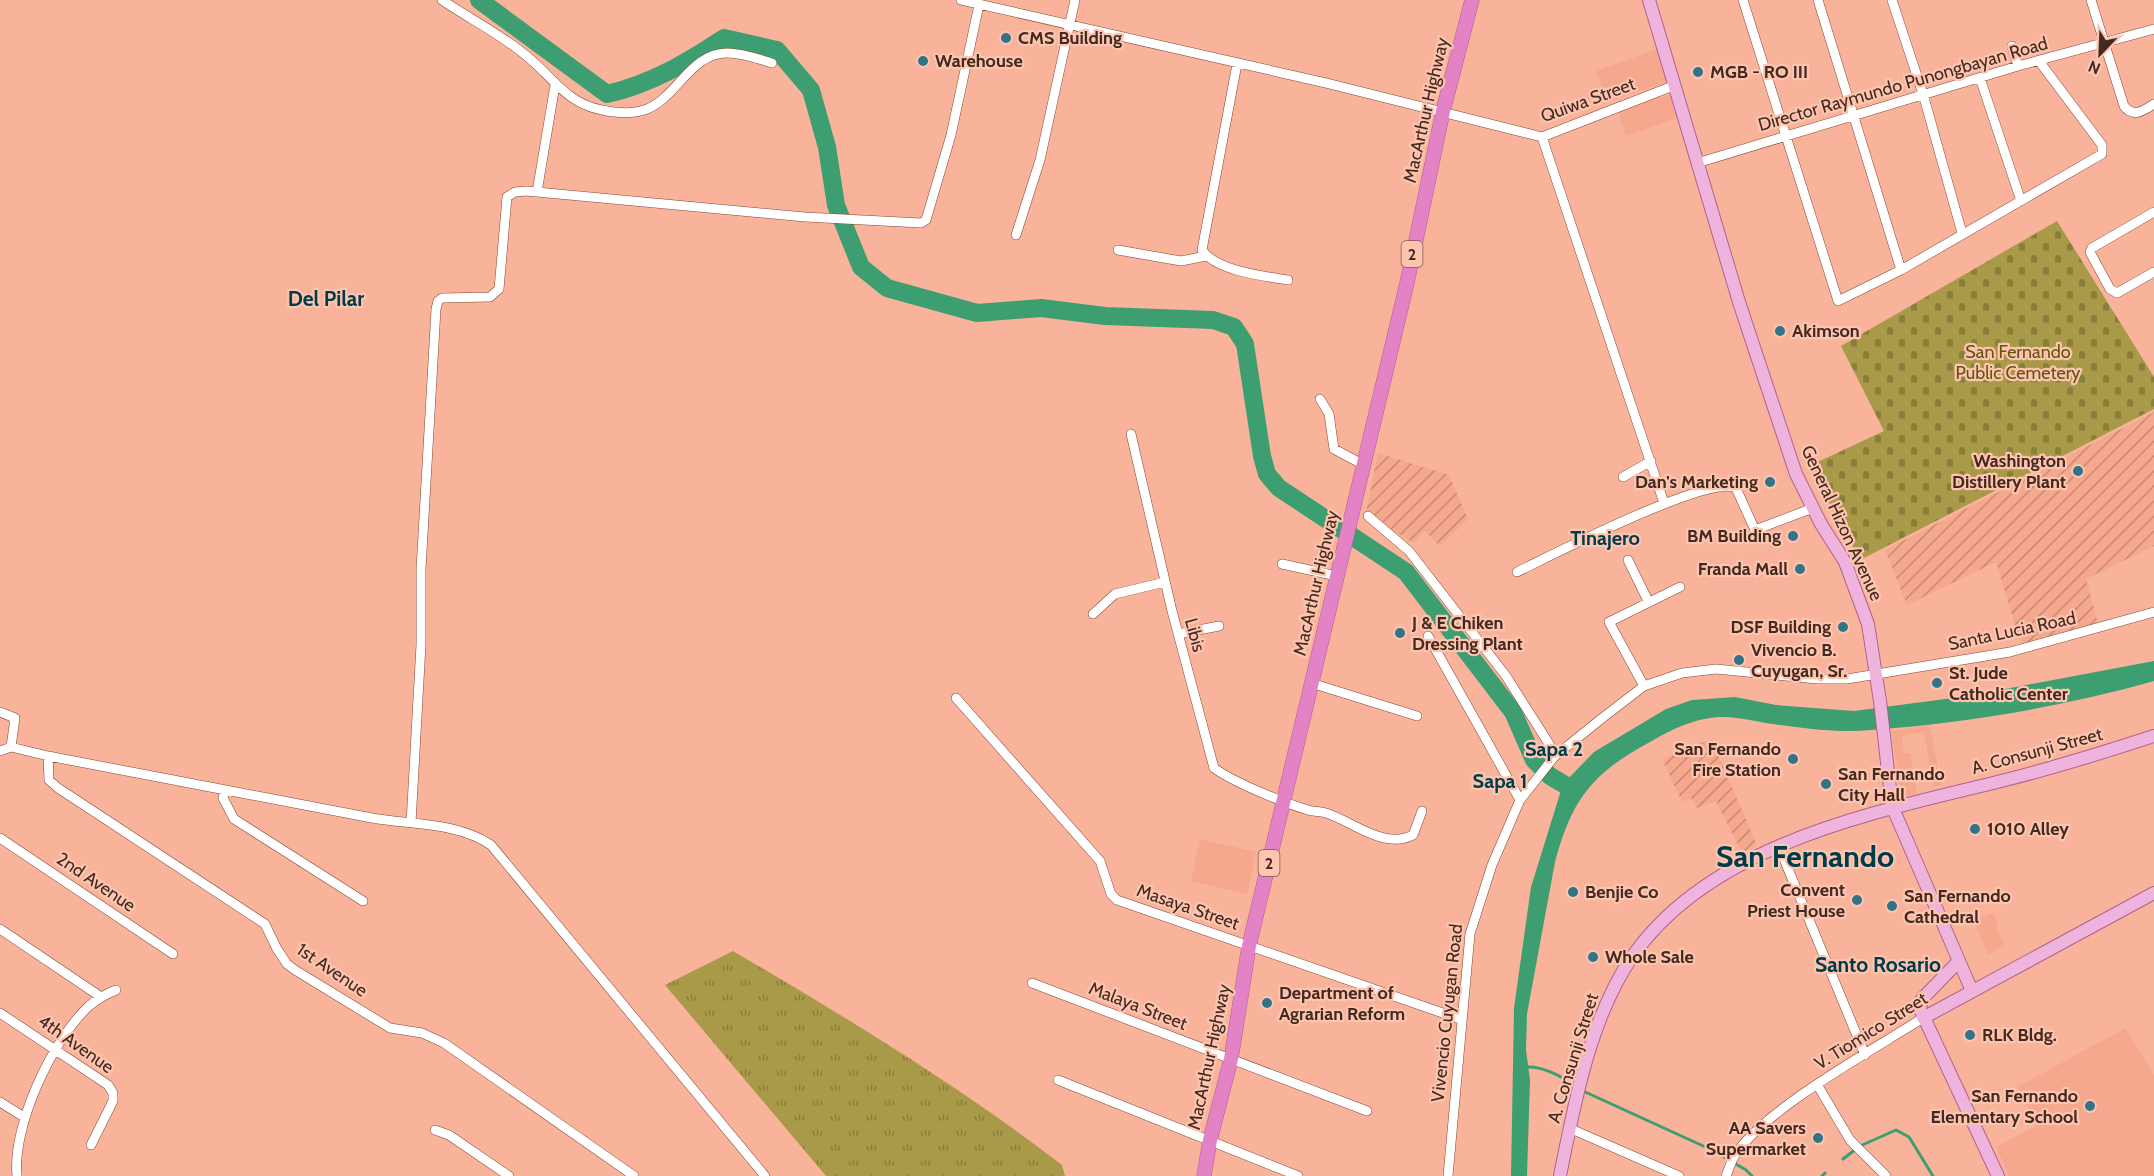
<svg xmlns="http://www.w3.org/2000/svg" width="2154" height="1176" viewBox="0 0 2154 1176" font-family="Cabin,sans-serif">
  <defs>
    <pattern id="industrial-furrows" width="10" height="10" patternUnits="userSpaceOnUse" patternTransform="scale(1.5)"><rect width="10" height="10" fill="#f5a88d"/><path d="M-1 1l2-2M0 10L10 0M9 11l2-2" fill="none" stroke="#c88973"/></pattern>
    <pattern id="grass-tufts" width="24" height="20" patternUnits="userSpaceOnUse" patternTransform="scale(1.5)"><rect width="24" height="20" fill="#a89a48"/><path d="M3 7l-1-3M5 7V3M7 7l1-3M15 17l-1-3M17 17v-4M19 17l1-3" fill="none" stroke="#8a7e3b"/></pattern>
    <pattern id="cemetery-stones" width="16" height="16" patternUnits="userSpaceOnUse" patternTransform="scale(1.5)"><rect width="16" height="16" fill="#a89a48"/><path d="M2 7V4a2 2 0 0 1 4 0v3zM10 15v-3a2 2 0 0 1 4 0v3z" fill="#8a7e3b"/></pattern>
  </defs>
  <rect width="100%" height="100%" fill="#f9b39b"/>
  <!-- built -->
  <path fill="#f5a88d" d="M1657,49L1667,82L1607,102L1596,71Z
    M1671,94L1678,118L1626,136L1618,111Z
    M1930,725L1941,785L1933,787L1924,732L1902,736L1904,753H1910L1917,794L1902,797L1891,731Z
    M1200,839L1256,852L1247,894L1191,881Z
    M1993,913L1998,924L1995,926L2005,944L1988,955L1974,921Z
    M2125,1028L2154,1075V1176H2009L1996,1147L2036,1126L2018,1087Z"/>
  <!-- industrial -->
  <path fill="url(#industrial-furrows)" d="M2154,412V546L2086,579L2099,628L2022,648L1996,562L1907,605L1885,550Z
    M1378,453L1449,475L1468,519L1440,546L1425,531L1413,543L1366,513Z
    M1711,739L1757,845L1742,853L1716,801L1697,808L1691,798L1682,802L1662,759Z"/>
  <!-- grass -->
  <path fill="url(#grass-tufts)" d="M733,951C847,1018 958,1085 1062,1165L1065,1176H826L665,985Z"/>
  <!-- cemetery -->
  <path fill="url(#cemetery-stones)" d="M2057,221L2154,377V409L1860,560L1809,466L1884,431L1841,346Z"/>
  <!-- water -->
  <path fill="#3d9f71" d="M2154,661V681C2062,707 1966,723 1872,730C1841,733 1810,729 1781,725C1760,723 1739,716 1718,717C1692,719 1671,730 1650,742C1593,773 1572,798 1555,862L1527,1014L1526,1050L1530,1080L1527,1176H1511L1514,1008L1531,887L1563,784L1594,752L1666,709L1692,700L1735,697L1776,705L1854,711L1968,696Z"/>
  <g fill="none" stroke-linecap="round" stroke-linejoin="round">
    <!-- stream -->
    <path stroke="#3d9f71" stroke-width="3" d="M1527,1067C1542,1066 1562,1076 1574,1086
      M1583,1091L1712,1150L1746,1170L1752,1176
      M1843,1159L1860,1146L1896,1130L1909,1137L1933,1176
      M1822,1176L1825,1173"/>
    <!-- river -->
    <path stroke="#3d9f71" stroke-width="18" d="M479,0L607,94C651,84 686,63 724,38L777,50L811,90L827,147L836,205L861,267L887,288L977,313L1041,308L1105,316L1213,320L1234,327L1245,344L1262,456L1267,474L1279,488L1406,572L1513,712L1534,760L1550,776L1572,789"/>
    <!-- minor casing -->
    <g stroke="#844732" stroke-width="10">
      <path id="minor" d="M442,0C470,19 504,36 529,58C554,79 568,104 602,110C616,113 634,114 647,109C677,97 691,53 727,53C743,53 758,59 772,63
        M961,0L1326,83L1542,137L1673,86
        M1743,0L1838,301L1901,270L2102,154V145L2039,61
        M1818,0L1901,270
        M1892,0L1923,94L1962,233
        M2091,0L2124,106C2133,118 2143,111 2154,104
        M2012,46L2018,66
        M1237,64L1202,250C1216,271 1264,276 1288,280
        M1980,78L2021,201
        M1542,137L1664,503
        M1697,163L2018,66L2154,29
        M537,192L555,85
        M2154,212L2092,248L2090,252L2110,289L2117,293L2154,272
        M1016,235L1040,160L1075,0
        M1118,250L1181,261L1206,256
        M1320,399L1329,414L1334,449L1362,464
        M1131,434L1172,611L1214,768C1233,782 1284,803 1308,810C1314,812 1320,811 1326,813C1352,821 1384,850 1413,835L1422,811
        M1623,477L1651,461
        M1368,516L1409,551L1506,676L1556,755
        M1628,560L1648,601
        M1282,564L1337,576
        M1517,572C1550,556 1709,474 1736,488L1755,530L1813,508
        M1093,614L1115,594L1165,582
        M1178,634L1219,626
        M1428,636L1520,800
        M1311,683L1417,716
        M1644,686L1609,622L1680,587
        M956,698L1100,861L1111,894L1117,900L1460,1019
        M0,712L15,718L11,747
        M0,751L11,747L48,756C156,777 264,797 372,818C411,825 457,822 491,845L765,1176
        M48,756L49,780L58,788L265,924L277,949L287,964L295,970L390,1028L422,1033L444,1043L634,1176
        M225,790L223,798L234,819L363,901
        M411,823L421,645V569L436,309L438,301L442,298L490,297L499,289L507,197L515,192L526,191L805,217L921,223L926,220L951,135L979,5
        M0,838L173,954
        M1779,847L1865,1055
        M0,929L101,997
        M1032,983L1367,1111
        M0,1013L108,1085L113,1093V1101L91,1145
        M1058,1080L1298,1176
        M1818,1086L1850,1140L1886,1176
        M0,1102L24,1117
        M1569,1128L1679,1176
        M435,1130L449,1135L509,1176
        M17,1176C12,1126 52,1040 89,1006C97,999 106,994 116,990
        M1448,1176L1470,934L1492,865L1520,800L1554,757L1601,719L1644,686L1682,673L1716,669L1817,679H1847L2010,652L2154,612
        M1726,1176C1729,1169 1731,1161 1735,1155C1766,1108 1873,1050 1923,1018"/>
    </g>
    <!-- major casing -->
    <g stroke="#ac638c" stroke-width="14">
      <path id="major" d="M1649,0L1739,302L1796,474L1821,524L1845,562L1868,624L1880,701L1892,806L1972,991
        M1958,962L1922,999L1920,1009L1998,1176
        M1923,1018L2154,893
        M1560,1176C1574,1105 1590,1018 1632,957C1710,844 1872,813 1997,782C2050,769 2102,753 2154,736"/>
    </g>
    <!-- highway casing -->
    <g stroke="#ac638c" stroke-width="15">
      <path id="highway" d="M1204,1176L1210,1140L1231,1059L1249,946L1407,283L1443,111L1472,0"/>
    </g>
    <!-- minor -->
    <use href="#minor" stroke="#fff" stroke-width="9"/>
    <!-- major -->
    <use href="#major" stroke="#efb4dd" stroke-width="12"/>
    <!-- highway -->
    <use href="#highway" stroke="#e482c6" stroke-width="14"/>
  </g>
  <!-- markers -->
  <g fill="#327386" stroke="#fdc4b0" stroke-width="2">
    <circle cx="1006" cy="38" r="6"/>
    <circle cx="923" cy="61" r="6"/>
    <circle cx="1698" cy="72" r="6"/>
    <circle cx="1780" cy="331" r="6"/>
    <circle cx="2078" cy="471" r="6"/>
    <circle cx="1770" cy="482" r="6"/>
    <circle cx="1793" cy="536" r="6"/>
    <circle cx="1800" cy="569" r="6"/>
    <circle cx="1843" cy="627" r="6"/>
    <circle cx="1400" cy="633" r="6"/>
    <circle cx="1739" cy="660" r="6"/>
    <circle cx="1937" cy="683" r="6"/>
    <circle cx="1793" cy="759" r="6"/>
    <circle cx="1826" cy="784" r="6"/>
    <circle cx="1975" cy="829" r="6"/>
    <circle cx="1573" cy="892" r="6"/>
    <circle cx="1857" cy="900" r="6"/>
    <circle cx="1892" cy="906" r="6"/>
    <circle cx="1593" cy="957" r="6"/>
    <circle cx="1267" cy="1003" r="6"/>
    <circle cx="1970" cy="1035" r="6"/>
    <circle cx="2090" cy="1106" r="6"/>
    <circle cx="1818" cy="1138" r="6"/>
  </g>
  <g text-anchor="middle" stroke-width="4.5" stroke-linejoin="round" paint-order="stroke">
    <!-- shield labels -->
    <g fill="#fdc4b0" stroke="#7c584a" stroke-width="1.5">
      <rect x="1401.5" y="241" width="21" height="26" rx="4.5"/>
      <rect x="1258.5" y="850" width="21" height="26" rx="4.5"/>
    </g>
    <g font-size="16" font-weight="bold" fill="#44291f">
      <text x="1412" y="260">2</text>
      <text x="1269" y="869">2</text>
    </g>
    <!-- poi labels -->
    <g font-size="18" font-weight="bold" fill="#44291f" stroke="#fdc4b0" text-anchor="start">
      <text x="1018" y="44">CMS Building</text>
      <text x="935" y="67">Warehouse</text>
      <text x="1710" y="78">MGB - RO III</text>
      <text x="1792" y="337">Akimson</text>
      <text x="2066" y="467" text-anchor="end">Washington<tspan x="2066" dy="21">Distillery Plant</tspan></text>
      <text x="1758" y="488" text-anchor="end">Dan's Marketing</text>
      <text x="1781" y="542" text-anchor="end">BM Building</text>
      <text x="1788" y="575" text-anchor="end">Franda Mall</text>
      <text x="1412" y="629">J &amp; E Chiken<tspan x="1412" dy="21">Dressing Plant</tspan></text>
      <text x="1831" y="633" text-anchor="end">DSF Building</text>
      <text x="1751" y="656">Vivencio B.<tspan x="1751" dy="21">Cuyugan, Sr.</tspan></text>
      <text x="1949" y="679">St. Jude<tspan x="1949" dy="21">Catholic Center</tspan></text>
      <text x="1781" y="755" text-anchor="end">San Fernando<tspan x="1781" dy="21">Fire Station</tspan></text>
      <text x="1838" y="780">San Fernando<tspan x="1838" dy="21">City Hall</tspan></text>
      <text x="1987" y="835">1010 Alley</text>
      <text x="1845" y="896" text-anchor="end">Convent<tspan x="1845" dy="21">Priest House</tspan></text>
      <text x="1585" y="898">Benjie Co</text>
      <text x="1904" y="902">San Fernando<tspan x="1904" dy="21">Cathedral</tspan></text>
      <text x="1605" y="963">Whole Sale</text>
      <text x="1279" y="999">Department of<tspan x="1279" dy="21">Agrarian Reform</tspan></text>
      <text x="1982" y="1041">RLK Bldg.</text>
      <text x="2078" y="1102" text-anchor="end">San Fernando<tspan x="2078" dy="21">Elementary School</tspan></text>
      <text x="1806" y="1134" text-anchor="end">AA Savers<tspan x="1806" dy="21">Supermarket</tspan></text>
    </g>
    <!-- street labels -->
    <g font-size="18" fill="#44291f" stroke="#fdc4b0">
      <text transform="translate(1903 84) rotate(-16)" y="6">Director Raymundo Punongbayan Road</text>
      <text transform="translate(1588 100) rotate(-20)" y="6">Quiwa Street</text>
      <text transform="translate(1426 110) rotate(-77)" y="6">MacArthur Highway</text>
      <text transform="translate(1842 523) rotate(65)" y="6">General Hizon Avenue</text>
      <text transform="translate(1316 583) rotate(-77)" y="6">MacArthur Highway</text>
      <text transform="translate(2012 631) rotate(-12)" y="6">Santa Lucia Road</text>
      <text transform="translate(1195 635) rotate(75)" y="6">Libis</text>
      <text transform="translate(2037 751) rotate(-15)" y="6">A. Consunji Street</text>
      <text transform="translate(96 882) rotate(34)" y="6">2nd Avenue</text>
      <text transform="translate(1188 907) rotate(19)" y="6">Masaya Street</text>
      <text transform="translate(332 970) rotate(34)" y="6">1st Avenue</text>
      <text transform="translate(1138 1006) rotate(21)" y="6">Malaya Street</text>
      <text transform="translate(1447 1013) rotate(-84)" y="6">Vivencio Cuyugan Road</text>
      <text transform="translate(1871 1031) rotate(-32)" y="6">V. Tiomico Street</text>
      <text transform="translate(76 1044) rotate(35)" y="6">4th Avenue</text>
      <text transform="translate(1209 1057) rotate(-78)" y="6">MacArthur Highway</text>
      <text transform="translate(1573 1058) rotate(-73)" y="6">A. Consunji Street</text>
    </g>
    <!-- park labels -->
    <g font-size="18" fill="#61560d" stroke="#fdc4b0">
      <text x="2018" y="358">San Fernando<tspan x="2018" dy="21">Public Cemetery</tspan></text>
    </g>
    <!-- neighbourhood labels -->
    <g font-size="20" font-weight="bold" fill="#003b4a" stroke="#fdc4b0">
      <text x="1605" y="545">Tinajero</text>
      <text x="1554" y="756">Sapa 2</text>
      <text x="1500" y="788">Sapa 1</text>
    </g>
    <!-- quarter labels -->
    <g font-size="21" font-weight="bold" fill="#003b4a" stroke="#fdc4b0">
      <text x="326" y="306">Del Pilar</text>
      <text x="1878" y="972">Santo Rosario</text>
    </g>
    <!-- town labels -->
    <g font-size="30" font-weight="bold" fill="#003b4a" stroke="#fdc4b0">
      <text x="1805" y="867">San Fernando</text>
    </g>
  </g>
  <!-- north arrow -->
  <g transform="translate(2100 54) rotate(203)" stroke="#fdc4b0" stroke-width="4.5" paint-order="stroke">
  <path d="M0-4.5L10 22L0 15L-10 22Z" fill="#44291f"/>
  <text y="-9" font-size="16" font-weight="bold" text-anchor="middle" fill="#44291f">N</text>
  </g>
</svg>
